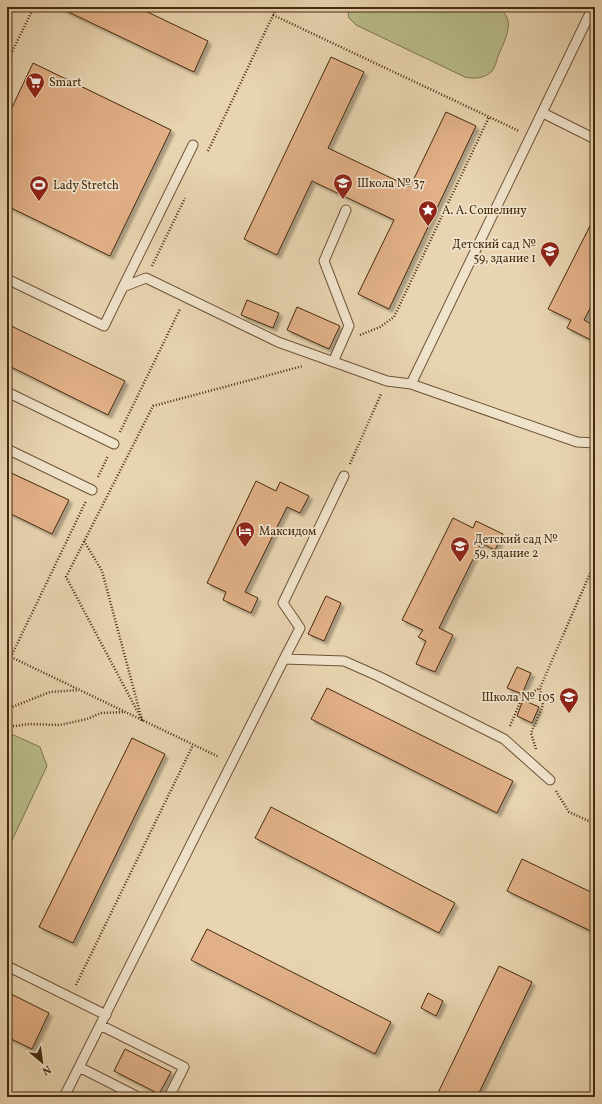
<svg xmlns="http://www.w3.org/2000/svg" width="602" height="1104" viewBox="0 0 602 1104" font-family="Vollkorn,serif">
  <defs>
    <filter id="shadow"><feDropShadow dx="3.5" dy="3.5" stdDeviation="1" flood-color="#0004"/></filter>
  </defs>
  <rect width="100%" height="100%" fill="#e8d4b0"/>
  <filter id="stains"><feTurbulence type="fractalNoise" baseFrequency=".005" numOctaves="4"/><feColorMatrix values="0 0 0 0 .2 0 0 0 0 .09 0 0 0 0 .02 0 0 0 .5 -.17"/></filter>
  <radialGradient id="worn" r=".72"><stop offset=".6" stop-color="#630" stop-opacity="0"/><stop offset="1" stop-color="#630" stop-opacity=".3"/></radialGradient>
  <!-- green -->
  <path fill="#b8bc8a" stroke="#7e734c" d="M347,7H497C517,19 506,37 499,54C497,59 495,68 492,71C484,79 474,79 465,77L356,25L349,18Z
    M7,732L40,747L47,766L7,851Z"/>
  <!-- building -->
  <path fill="#e1b087" stroke="#452a0f" filter="url(#shadow)" d="M58,7H137L208,41L194,72Z
    M331,57L364,72L328,148L410,187L446,112L476,126L389,309L358,294L394,220L312,181L277,255L244,239Z
    M33,63L171,130L110,256L7,206V118Z
    M595,216V299L584,320L595,326V342L567,328L571,320L548,309Z
    M247,300L279,313L273,328L241,315Z
    M297,307L340,326L329,349L287,330Z
    M7,324L125,381L108,415L7,365Z
    M7,471L69,500L52,534L7,512Z
    M256,481L276,491L280,482L309,496L300,513L287,507L245,592L258,598L251,613L223,600L226,592L207,583Z
    M453,518L473,528L476,521L503,534L495,550L481,543L439,628L453,635L435,672L416,664L426,641L418,637L423,630L402,620Z
    M326,596L341,603L324,641L308,634Z
    M517,667L531,673L522,694L507,688Z
    M327,688L513,781L497,813L311,719Z
    M523,700L539,707L532,723L517,716Z
    M132,738L165,754L73,943L39,927Z
    M271,807L455,903L439,933L255,838Z
    M522,859L595,894V933L507,891Z
    M207,929L391,1022L375,1054L191,960Z
    M499,966L532,982L477,1097H436Z
    M7,992L49,1013L32,1049L7,1037Z
    M428,993L443,1001L436,1016L421,1008Z
    M125,1049L171,1072L159,1094L114,1071Z"/>
  <g fill="none" stroke-linecap="round" stroke-linejoin="round">
    <!-- lane casing -->
    <g stroke="#6e5437" stroke-width="11">
      <path id="lane" d="M543,113L595,139
        M7,279L104,326L123,287L146,278L278,342L387,381L411,384L577,442L595,443
        M123,287L193,145
        M333,362L349,326L324,261L346,210
        M411,384L593,7
        M7,392L114,444
        M7,449L92,490
        M284,659L300,628L283,603L344,476
        M7,966L106,1015
        M100,1025L184,1067L169,1097
        M79,1067L138,1097
        M64,1097L284,659L344,661L378,676L504,739L550,780"/>
    </g>
    <!-- path -->
    <path stroke="#452a0f" stroke-width="2.5" stroke-dasharray="1 2" stroke-linecap="butt" d="M273,15L519,131
      M7,62L34,7
      M208,151L277,7
      M152,266L185,198
      M360,335L380,327L394,317L489,117
      M120,432L180,309
      M350,464L381,394
      M98,477L108,456
      M84,541L102,571L142,720L66,577L153,406L303,366
      M11,657L219,757
      M7,665L86,501
      M7,709L50,692L79,690
      M510,726L522,698L540,688
      M7,727L29,724L60,725L87,719L101,713L125,712
      M536,749L531,733L543,705L540,688L595,562
      M556,791L569,812L595,824
      M76,985L193,745"/>
    <!-- lane -->
    <use href="#lane" stroke="#f0e3cc" stroke-width="9"/>
  </g>
  <!-- icons -->
  <defs>
    <g id="supermarket-pin" transform="scale(1)"><path d="M0 17L-7.5 6A9.5 9.5 0 1 1 7.5 6Z" fill="#8f2418" stroke="#f0e3cc"/><path d="M-6-5.5h2.5l.6 2H6L4.5 2H-2.5L-4.4-4H-6ZM-1.5 3.2a1.3 1.3 0 1 0 .1 0ZM3 3.2a1.3 1.3 0 1 0 .1 0Z" fill="#fff"/></g>
    <g id="school-pin" transform="scale(1)"><path d="M0 17L-7.5 6A9.5 9.5 0 1 1 7.5 6Z" fill="#8f2418" stroke="#f0e3cc"/><path d="M0-5L7-2L0 1L-7-2ZM-4 1L0 2.5L4 1V4Q0 6-4 4Z" fill="#fff"/></g>
    <g id="stadium-pin" transform="scale(1)"><path d="M0 17L-7.5 6A9.5 9.5 0 1 1 7.5 6Z" fill="#8f2418" stroke="#f0e3cc"/><path d="M0-5a6.5 5 0 1 0 0 10a6.5 5 0 1 0 0-10ZM-3.5-1.8h7v3.6h-7Z" fill="#fff"/></g>
    <g id="sight-pin" transform="scale(1)"><path d="M0 17L-7.5 6A9.5 9.5 0 1 1 7.5 6Z" fill="#8f2418" stroke="#f0e3cc"/><path d="M0-6L1.8-2.2L6-1.7L2.9 1.2L3.7 5.4L0 3.3L-3.7 5.4L-2.9 1.2L-6-1.7L-1.8-2.2Z" fill="#fff"/></g>
    <g id="hotel-pin" transform="scale(1)"><path d="M0 17L-7.5 6A9.5 9.5 0 1 1 7.5 6Z" fill="#8f2418" stroke="#f0e3cc"/><path d="M-6-4.5h1.5V1H6V5H4.5V3h-9V5H-6ZM-4 0a1.8 1.8 0 1 1 3.6 0ZM.5 0V-2.5h3Q6-2.5 6 0Z" fill="#fff"/></g>
  </defs>
  <g fill-rule="evenodd">
    <use href="#supermarket-pin" x="35" y="82"/>
    <use href="#school-pin" x="343" y="183"/>
    <use href="#stadium-pin" x="39" y="185"/>
    <use href="#sight-pin" x="428" y="210"/>
    <use href="#school-pin" x="550" y="251"/>
    <use href="#hotel-pin" x="245" y="531"/>
    <use href="#school-pin" x="460" y="546"/>
    <use href="#school-pin" x="569" y="697"/>
  </g>
  <g text-anchor="middle" stroke-width="3.5" stroke-linejoin="round" paint-order="stroke">
    <!-- poi labels -->
    <g font-size="12" fill="#452a0f" stroke="#f0e3cc" text-anchor="start">
      <text x="49" y="86">Smart</text>
      <text x="357" y="187">Школа № 37</text>
      <text x="53" y="189">Lady Stretch</text>
      <text x="442" y="214">А. А. Сошелину</text>
      <text x="536" y="248" text-anchor="end">Детский сад №<tspan x="536" dy="14">59, здание 1</tspan></text>
      <text x="259" y="535">Максидом</text>
      <text x="474" y="543">Детский сад №<tspan x="474" dy="14">59, здание 2</tspan></text>
      <text x="555" y="701" text-anchor="end">Школа № 105</text>
    </g>
  </g>
  <!-- margin -->
  <rect width="602" height="1104" fill="none" stroke="#e8d4b0" stroke-width="24"/>
  <rect x="8" y="8" width="586" height="1088" fill="none" stroke="#452a0f" stroke-width="2"/>
  <rect x="12" y="12" width="578" height="1080" fill="none" stroke="#452a0f"/>
  <!-- north arrow -->
  <g transform="translate(42 1062) rotate(151)" stroke="#f0e3cc" stroke-width="3" paint-order="stroke">
  <path d="M0-3L7 15L0 10L-7 15Z" fill="#452a0f"/>
  <text y="-6" font-size="11" font-weight="bold" text-anchor="middle" fill="#452a0f">N</text>
  </g>
  <rect width="100%" height="100%" filter="url(#stains)"/>
  <rect width="100%" height="100%" fill="url(#worn)"/>
</svg>
